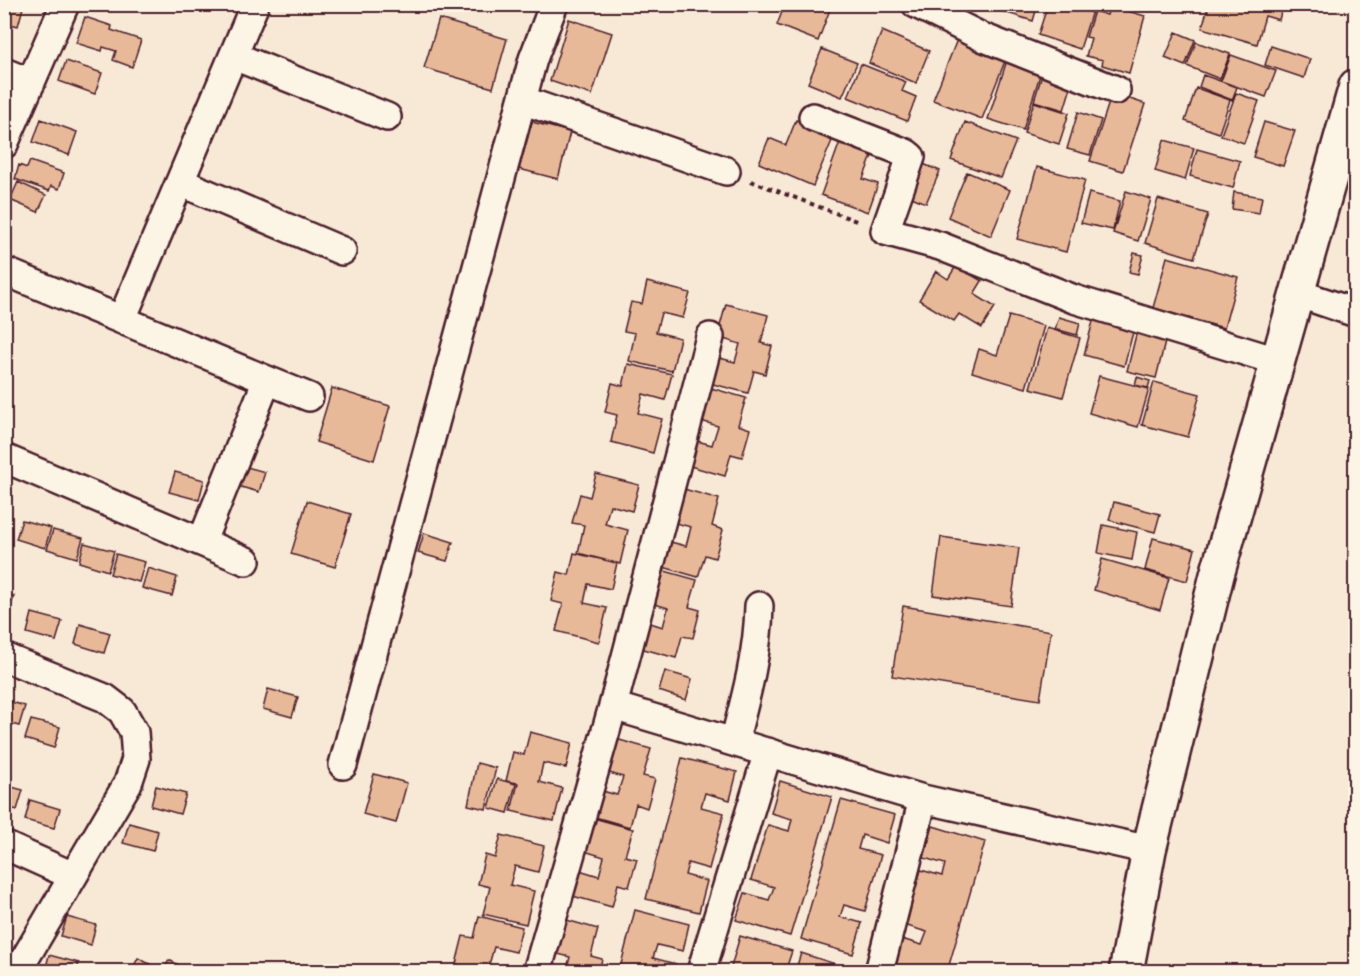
<svg xmlns="http://www.w3.org/2000/svg" width="1360" height="976" viewBox="0 0 1360 976" font-family="'Comic Neue',sans-serif">
  <rect width="100%" height="100%" fill="#f8e9d6"/>
  <filter id="ink" filterUnits="userSpaceOnUse"><feTurbulence type="fractalNoise" baseFrequency=".0167" numOctaves="2"/><feDisplacementMap in="SourceGraphic" scale="12" xChannelSelector="R" yChannelSelector="G"/><feConvolveMatrix kernelMatrix="1 2 1 2 8 2 1 2 1" color-interpolation-filters="sRGB"/></filter>
  <g filter="url(#ink)">
    <!-- building -->
    <path fill="#e8b999" stroke="#4a1f2b" stroke-width="1.5" d="M4,4H24L18,26L4,22Z
      M785,4H832L818,41L777,25Z
      M996,4H1038L1033,21L994,9Z
      M1048,4L1094,5L1080,49L1038,35Z
      M1209,4H1283L1279,20L1265,16L1257,44L1202,28Z
      M1110,6L1145,16L1129,73L1102,65L1103,60L1086,56L1091,38L1086,37L1094,11L1107,15Z
      M85,17L112,26L111,30L141,40L132,67L113,60L116,51L103,47L102,51L76,43Z
      M439,19L507,39L493,88L424,68Z
      M569,19L612,33L592,95L550,81Z
      M882,31L929,51L916,83L869,63Z
      M960,32L1009,51L982,119L933,100Z
      M1176,32L1195,40L1185,66L1165,58Z
      M1196,42L1230,54L1220,79L1187,66Z
      M1271,46L1310,59L1304,78L1265,65Z
      M822,49L857,63L842,97L808,83Z
      M1009,54L1043,65L1023,130L988,119Z
      M1231,55L1276,71L1266,97L1221,81Z
      M66,61L102,73L95,94L59,81Z
      M861,64L906,82L902,91L916,97L907,121L848,97Z
      M1045,65L1075,74L1064,110L1034,101Z
      M1203,75L1237,87L1232,100L1199,87Z
      M1196,88L1230,100L1219,133L1185,121Z
      M1112,93L1145,104L1123,171L1090,161Z
      M1236,93L1259,101L1244,143L1221,135Z
      M1034,102L1069,113L1059,144L1024,133Z
      M1078,112L1101,120L1090,155L1067,149Z
      M41,119L77,132L69,155L33,142Z
      M796,120L834,136L813,186L759,163L769,138L786,145Z
      M532,122L570,132L558,179L519,169Z
      M965,122L1016,141L1001,178L951,160Z
      M1264,122L1295,131L1283,166L1253,157Z
      M842,136L875,148L863,179L878,184L868,212L821,195Z
      M1164,140L1194,148L1185,180L1155,171Z
      M1197,149L1240,161L1233,188L1190,176Z
      M30,161L64,173L59,189L51,186L49,191L15,179L19,165L27,168Z
      M916,161L940,171L926,203L902,193Z
      M1037,167L1085,180L1066,252L1017,239Z
      M967,172L1010,190L991,236L948,217Z
      M18,182L46,195L38,212L10,200Z
      M1126,191L1151,199L1138,241L1113,233Z
      M1234,192L1262,197L1259,213L1232,209Z
      M1089,193L1120,201L1113,230L1081,223Z
      M1158,199L1208,214L1194,258L1145,243Z
      M1134,253L1143,255L1138,274L1129,272Z
      M1167,257L1238,277L1224,328L1153,308Z
      M956,266L982,281L974,294L995,307L982,328L959,314L954,321L919,300L936,271L948,279Z
      M647,282L690,293L683,318L661,313L656,332L680,338L672,371L629,361L635,333L624,331L631,302L642,304Z
      M726,304L768,315L761,343L772,346L765,374L754,371L748,393L705,382L712,356L735,362L740,344L717,337Z
      M1096,310L1136,321L1124,366L1084,355Z
      M1009,316L1044,326L1026,388L972,372L979,349L997,355Z
      M1059,317L1080,323L1077,335L1055,329Z
      M1138,327L1167,334L1156,378L1127,371Z
      M1047,328L1080,338L1063,397L1030,388Z
      M628,364L672,374L665,400L643,394L638,413L662,419L653,453L611,442L617,415L605,412L612,383L623,386Z
      M1099,376L1149,389L1138,427L1089,413Z
      M1137,377L1150,381L1148,388L1135,385Z
      M1154,382L1200,394L1188,437L1142,425Z
      M704,386L746,398L738,425L750,429L742,457L731,454L725,476L683,464L690,439L712,445L718,426L694,419Z
      M332,388L390,406L374,460L316,442Z
      M236,464L265,472L259,492L230,484Z
      M175,472L204,480L199,500L169,492Z
      M596,474L639,485L632,511L610,505L605,524L628,530L620,564L578,553L584,525L572,523L580,494L590,497Z
      M677,487L719,499L712,526L723,530L715,558L705,555L698,577L656,565L663,540L686,546L691,527L668,521Z
      M307,501L351,514L335,567L291,554Z
      M1114,502L1160,514L1155,532L1109,520Z
      M22,520L51,528L45,548L16,539Z
      M1103,525L1137,532L1132,560L1098,553Z
      M53,530L83,538L77,558L47,549Z
      M424,533L453,542L447,561L418,553Z
      M941,537L1019,548L1011,606L933,595Z
      M1153,538L1195,549L1187,581L1145,570Z
      M84,543L114,551L108,571L79,562Z
      M574,553L617,563L611,589L588,584L584,603L607,608L599,642L556,631L563,604L551,601L558,572L569,575Z
      M116,554L145,562L139,582L110,574Z
      M1102,559L1169,578L1160,610L1094,590Z
      M148,568L177,577L172,596L142,588Z
      M654,568L697,580L689,607L700,610L693,638L682,636L676,658L633,646L641,620L663,627L668,608L645,601Z
      M4,594L14,596L8,616L4,615Z
      M903,606L1051,631L1040,700L892,676Z
      M32,613L62,621L56,641L27,633Z
      M80,624L110,633L104,653L75,644Z
      M665,671L692,679L686,700L659,691Z
      M268,689L298,697L292,717L263,709Z
      M4,700L25,706L19,726L4,722Z
      M31,720L60,727L54,748L25,739Z
      M530,732L572,743L566,768L543,763L539,782L562,788L554,821L511,811L518,783L506,781L513,752L524,755Z
      M609,737L651,749L643,776L655,779L647,808L636,804L630,827L588,815L595,789L617,795L623,777L599,770Z
      M682,758L737,772L730,800L705,793L701,807L724,813L709,869L688,863L685,875L707,881L699,912L646,899Z
      M477,763L496,768L486,809L468,805Z
      M374,774L407,783L396,823L363,814Z
      M497,779L516,784L508,813L489,808Z
      M780,781L832,797L790,936L736,920L745,893L769,900L774,887L751,880L768,825L789,831L792,819L771,813Z
      M4,785L23,790L17,810L4,806Z
      M156,786L186,794L180,814L151,806Z
      M30,800L60,809L54,828L25,820Z
      M841,800L895,815L887,843L862,835L858,849L881,855L865,911L844,905L840,917L862,923L853,954L801,939Z
      M590,817L633,829L625,856L637,859L629,887L618,884L612,907L569,895L576,869L599,876L604,857L581,850Z
      M129,823L158,831L153,851L123,843Z
      M933,826L985,842L947,972H911L889,965L898,938L922,945L927,932L904,925L921,870L942,876L945,864L924,858Z
      M501,835L544,846L538,872L515,866L510,885L534,891L526,924L483,914L490,887L478,884L485,855L495,858Z
      M635,910L689,924L683,951L657,945L653,958L676,964L674,972H619Z
      M479,916L522,927L516,952L494,947L489,965L513,972H467L468,967L456,964L463,936L474,938Z
      M67,917L96,925L91,945L61,936Z
      M556,917L598,929L591,956L602,959L599,972H566L570,957L546,951Z
      M740,936L792,951L785,972H746L731,967Z
      M801,953L854,970V972H795Z
      M49,955L79,963L76,972H45Z
      M138,958L163,971L169,960L192,972H131Z"/>
    <g fill="none" stroke-linecap="round" stroke-linejoin="round">
      <!-- minor casing -->
      <g stroke="#4a1f2b" stroke-width="32">
        <path id="minor" d="M916,4L982,37L1116,90
          M234,56L387,117
          M4,72L31,83
          M522,100L726,171
          M813,117L906,153L911,157L885,231L940,246L1074,299L1277,361
          M4,144L65,4
          M180,182L342,251
          M4,271L267,380L202,541
          M1297,293L1356,313
          M122,319L255,4
          M267,380L309,397
          M4,458L246,561
          M4,657L105,698L122,711L134,732L136,759L128,783L17,972
          M613,706L923,799L1149,850
          M734,742C746,697 758,653 759,606
          M343,765L522,100L533,59L554,4
          M4,845L73,876
          M537,972L613,706L710,337
          M701,972L768,752
          M879,972L923,799"/>
      </g>
      <!-- tertiary casing -->
      <g stroke="#4a1f2b" stroke-width="38">
        <path id="tertiary" d="M1126,972L1149,850L1217,575L1356,86"/>
      </g>
      <!-- path -->
      <path stroke="#4a1f2b" stroke-width="4" stroke-dasharray="4.5 4.5" stroke-linecap="butt" d="M751,181L859,222"/>
      <!-- minor -->
      <use href="#minor" stroke="#fcf5e5" stroke-width="27"/>
      <!-- tertiary -->
      <use href="#tertiary" stroke="#fcf5e5" stroke-width="33"/>
    </g>
  </g>
  <!-- margin -->
  <rect width="1360" height="976" fill="none" stroke="#fcf5e5" stroke-width="24"/>
  <rect x="12" y="12" width="1336" height="952" fill="none" stroke="#4a1f2b" stroke-width="2" filter="url(#ink)"/>
</svg>
